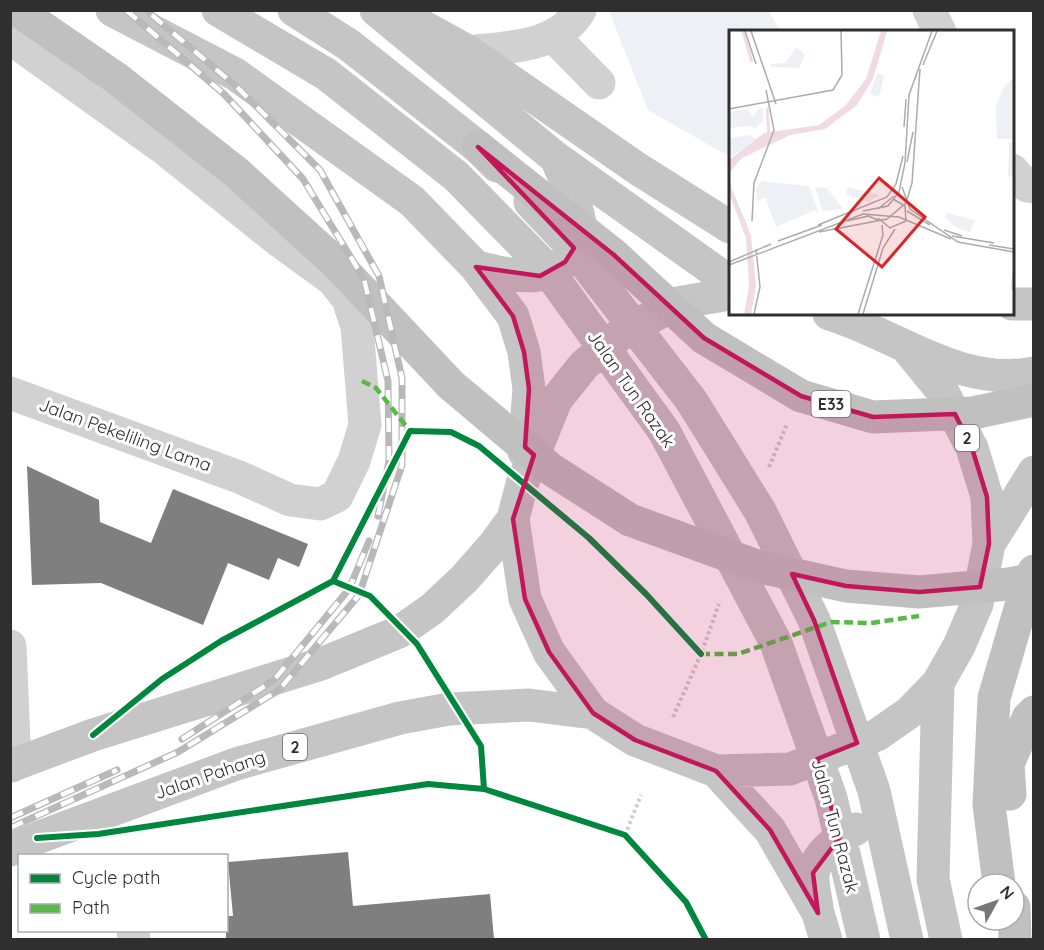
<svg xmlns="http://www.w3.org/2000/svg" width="1044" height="950" viewBox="0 0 1044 950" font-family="Quicksand,sans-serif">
  <rect width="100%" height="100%" fill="#fff"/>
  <!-- green -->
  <path fill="#edf0f4" d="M609,11H769L780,31L730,32V157L648,110Z"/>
  <!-- building -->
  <path fill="#7f7f7f" d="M27,466L99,500L100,522L151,543L173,489L308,544L299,567L278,558L269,580L228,563L203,625L101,583L32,585Z
    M348,852L353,906L490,894L494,939H226V916H233L228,862Z"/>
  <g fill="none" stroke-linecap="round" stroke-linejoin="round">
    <!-- path -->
    <path stroke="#cfcfcf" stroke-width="4" stroke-dasharray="3 3" stroke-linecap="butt" d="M769,467L787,424
      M673,717L701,654L719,604
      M625,835L641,795"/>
    <!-- minor -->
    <path stroke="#d1d1d1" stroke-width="33" d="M929,10L940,32
      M553,36L599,83
      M10,38L162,147L278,240L332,279L348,299L357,327L365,425L354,461L337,496L320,504L290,500L239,477L10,393
      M469,52C507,47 558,48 580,10
      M1012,170L1027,186L1034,187
      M10,646L14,742L12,766
      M133,930L134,940"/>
    <!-- major -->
    <path stroke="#c5c5c5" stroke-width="33" d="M112,10L235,74L412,201L476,267L513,316L524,352L529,389L524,452
      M218,10L326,74L456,176L546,268L664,431L776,643L831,798L864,940
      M294,10L349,45L478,147L497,166
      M376,10L556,158L730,282
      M413,21L469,52L638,169L730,227
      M530,202L570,244L691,400L760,511L814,620L874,791L907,940
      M476,267C509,274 548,288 571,254C573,250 579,243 580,238C584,215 565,180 556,158
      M730,294L677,303L622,333L584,365L556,400L522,484L513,519L525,599L549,652L593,713L635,740L716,771L790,769L877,735L910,712L938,683L959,646L977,604L989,544L987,497L972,448L943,392L907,348
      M1012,304H1034
      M829,314C896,334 959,388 1034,373
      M989,544L1034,472
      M938,683L933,879L946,940
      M10,766L93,735L321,664L399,632L432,609L464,579L494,545L513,519
      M716,771L770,830L818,913L826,940
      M10,850L37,838L236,764L400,718L449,709L529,705L593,713
      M817,908C816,898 812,885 813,874C816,854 839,837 856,829"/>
    <!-- highway -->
    <path stroke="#c0c0c0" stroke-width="33" d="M17,10L116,78L237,173L338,265L451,385L552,470L630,520L760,567L846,586L919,592L1009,584L1034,579
      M478,147L614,255L704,338L801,396L873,417L973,413L1034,400
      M1010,794L1008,764L1028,718L1034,712
      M999,884L989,805L994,698L1028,582L1034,571
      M1014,907L1015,940"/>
    <!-- rail casing -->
    <g stroke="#b9b9b9" stroke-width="7">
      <path id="rail" d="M126,10L224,94L303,179L364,279L388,381L389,461L378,516
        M182,739L274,680L349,589L369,541
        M10,818L117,770
        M10,828L178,752L279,690L359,595L402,465V378L379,276L320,170L237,87L146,10"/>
    </g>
    <!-- rail -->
    <use href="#rail" stroke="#fff" stroke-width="4.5" stroke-dasharray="14" stroke-linecap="butt"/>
    <!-- quiet -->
    <path stroke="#58b947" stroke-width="4.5" stroke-dasharray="9 4.5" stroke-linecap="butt" d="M362,381L376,388L410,431
      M701,654H738L831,622L871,623L919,616"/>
    <!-- cycleway casing -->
    <g stroke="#fff" stroke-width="10">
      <path id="cycleway" d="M333,581L370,596L417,644L481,746L484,789
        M93,735L162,679L221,641L333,581L410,431L451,432L479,446L589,538L646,594L701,654
        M37,838L98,834L428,784L484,789L625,835L686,902L706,940"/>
    </g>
    <!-- cycleway -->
    <use href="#cycleway" stroke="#00873e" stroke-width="6"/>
  </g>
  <!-- marked area -->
  <path fill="#c2185b" fill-opacity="0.2" stroke="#c2185b" stroke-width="4.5" stroke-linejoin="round" d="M478,147L614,255L704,338L801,396L873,417L955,414L972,448L987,497L989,544L980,587L919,592L846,586L792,574L814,620L857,743L817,759L840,837L813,873L818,913L770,830L716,771L635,740L593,713L549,652L525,599L513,519L534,455L525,447L529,389L524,352L513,316L476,267L540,276L565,262L574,248Z"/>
  <g text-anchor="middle" stroke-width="6" stroke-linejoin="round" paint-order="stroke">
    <!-- shield labels -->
    <g fill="#fff" stroke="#6d6d6d" stroke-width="1.5">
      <rect x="811.5" y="391" width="39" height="26" rx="4.5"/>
      <rect x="955" y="425" width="24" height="26" rx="4.5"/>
      <rect x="283" y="734" width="24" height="26" rx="4.5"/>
    </g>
    <g font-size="16" font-weight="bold" fill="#2f2f2f">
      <text x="831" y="410">E33</text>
      <text x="967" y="444">2</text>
      <text x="295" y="753">2</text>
    </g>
    <!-- street labels -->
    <g font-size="18" fill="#2f2f2f" stroke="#fff">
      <text transform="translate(631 389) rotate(55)" y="6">Jalan Tun Razak</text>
      <text transform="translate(125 435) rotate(20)" y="6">Jalan Pekeliling Lama</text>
      <text transform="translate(210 775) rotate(-19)" y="6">Jalan Pahang</text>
      <text transform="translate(835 826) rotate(75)" y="6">Jalan Tun Razak</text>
    </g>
  </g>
  <!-- overview -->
  <g transform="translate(729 30)">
    <rect width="285" height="285" fill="#fff"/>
    <path d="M68,17L76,25L70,38L42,37V34L56,33ZM148,43L155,46L150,67L141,64ZM285,47V109H268L267,76L274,58ZM31,78H34V91L26,99L22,96L0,98V82L19,79L23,87ZM22,105L27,110L0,128V108ZM280,112H285V146L279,147ZM33,151L80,156L90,184L86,180L47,197L36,167L27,172L28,156ZM86,157L98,158L114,179L94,181ZM119,157L151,165L139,172L117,164ZM218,183L246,190L241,202L226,197L216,187Z" fill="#edf0f4"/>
    <path d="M152,1H158L144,49L128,75L96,99L61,105L13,128L0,143V130L35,103L90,95L116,76L137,49ZM0,152L22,205L27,256L22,284H15L20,256L17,208L0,163Z" fill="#f0dbe4"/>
    <path fill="none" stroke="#f0dbe4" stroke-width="3" d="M14,1L23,32M38,78L40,105M283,260L285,240"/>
    <path fill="none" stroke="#acacac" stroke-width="1.5" d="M16,1L27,34M22,1L47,74M194,35L208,1M0,79L104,60L113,45L112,1M175,97L177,69M178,132L184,102M173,157L181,179L229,212L285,222M149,179L165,166M134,181L159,176L170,162L176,133L180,65L203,1M178,181L201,195M149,188L161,198L177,191L176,176L164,169M23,191L25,153L45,100L37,60M118,191L139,186L149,190M89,195L158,167L167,154L174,126M215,200L233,206M90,202L158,189L177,173L183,153L191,39M223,206L265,213M49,211L93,195M260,215L285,219M0,232L42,214M0,235L134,184L170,187L222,209M25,284L31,257L27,219M129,284L154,205L153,195M134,284L154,218L166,199"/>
    <path fill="#d62828" fill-opacity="0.15" stroke="#d62828" stroke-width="3" d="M150,148L196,187L153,237L107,199Z"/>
    <rect width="285" height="285" fill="none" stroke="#2f2f2f" stroke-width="3"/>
  </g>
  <!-- border -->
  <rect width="1044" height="950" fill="none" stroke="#2f2f2f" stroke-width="24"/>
  <!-- legend -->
  <rect x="18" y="854" width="210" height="78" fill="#ffffff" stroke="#acacac" stroke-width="1.5"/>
  <rect x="30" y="874" width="30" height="9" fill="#00873e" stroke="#acacac" stroke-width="1.5"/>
  <text x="72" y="884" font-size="18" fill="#2f2f2f">Cycle path</text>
  <rect x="30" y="904" width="30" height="9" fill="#58b947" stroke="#acacac" stroke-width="1.5"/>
  <text x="72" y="914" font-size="18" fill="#2f2f2f">Path</text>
  <!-- north arrow -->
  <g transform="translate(996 902) rotate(50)"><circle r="28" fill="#ffffff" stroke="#acacac" stroke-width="1.5"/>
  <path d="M0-4.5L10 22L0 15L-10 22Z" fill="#787878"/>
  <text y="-9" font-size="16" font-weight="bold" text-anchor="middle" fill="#2f2f2f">N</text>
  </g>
</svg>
